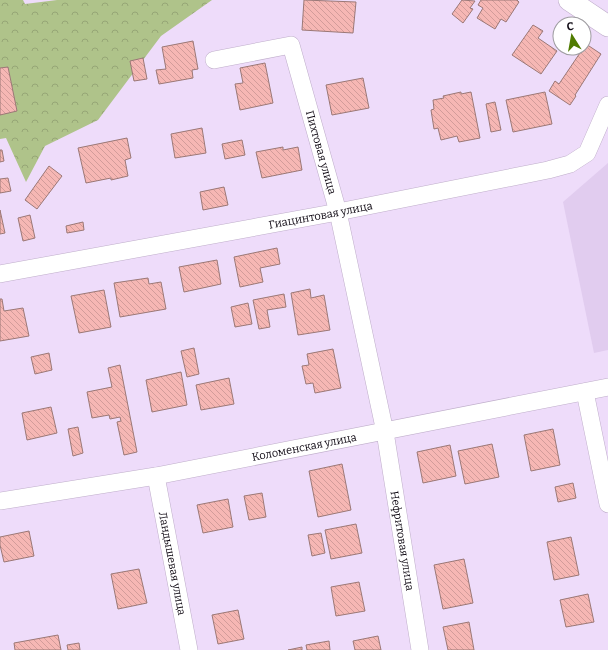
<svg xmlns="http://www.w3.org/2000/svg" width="608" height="650" viewBox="0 0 608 650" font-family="Bitter,serif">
  <defs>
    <pattern id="forest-crowns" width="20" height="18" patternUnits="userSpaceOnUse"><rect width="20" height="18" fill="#afc38a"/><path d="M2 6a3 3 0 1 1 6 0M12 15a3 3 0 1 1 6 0" fill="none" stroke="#96a676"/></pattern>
    <pattern id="building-back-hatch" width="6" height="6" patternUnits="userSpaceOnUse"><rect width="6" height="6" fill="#f6b7b4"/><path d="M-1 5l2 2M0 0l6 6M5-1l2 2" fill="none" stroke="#d29c9a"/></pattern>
  </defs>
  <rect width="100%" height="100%" fill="#eedcfa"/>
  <!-- built -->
  <path fill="#e1ccef" d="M608,163V350L594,353L563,202Z"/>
  <!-- forest -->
  <path fill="url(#forest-crowns)" d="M0,0H23L25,4L57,0H212L161,36L98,120L45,146L26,182L6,138L0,139Z"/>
  <!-- building -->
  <path fill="url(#building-back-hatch)" stroke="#9b7876" d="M304,0L356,2L353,33L302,30Z
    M462,0L475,1L470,8L473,9L463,23L452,14Z
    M481,0H517L519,2L506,22L501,19L495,29L477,18L483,8L478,5Z
    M533,25L543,31L538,38L557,51L541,74L512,55Z
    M193,41L198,69L192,70L193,78L159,84L156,70L166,69L162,47Z
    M586,44L601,54L575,95L576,96L570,105L549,91L555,81L559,84Z
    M143,58L147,79L134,81L130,61Z
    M265,63L273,103L240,110L235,84L243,83L240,68Z
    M8,67L17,111L0,115V68Z
    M363,78L369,108L332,115L326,85Z
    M461,92V94L471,92L480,138L459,142L457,136L441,140L438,128L434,129L431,110L434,109L433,100L444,98L443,96Z
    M545,92L552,124L513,132L506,100Z
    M495,102L501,130L491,132L486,104Z
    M202,128L206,153L175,158L171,134Z
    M127,138L131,158L125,160L128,176L111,180V178L86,183L78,148Z
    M242,140L245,155L225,159L222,144Z
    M283,147V150L298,147L302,170L262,178L256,152Z
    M0,150H2L4,161L0,162Z
    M49,166L62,176L37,209L25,200Z
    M8,178L11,191L0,193V179Z
    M224,187L228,205L203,210L200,192Z
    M0,210L5,233L0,234Z
    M30,215L35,238L23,241L18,218Z
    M83,222L84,230L67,233L66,226Z
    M277,248L280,264L260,268L263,282L240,287L234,257Z
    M217,260L221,284L184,292L179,267Z
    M148,278L149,284L161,282L166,309L120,317L114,283Z
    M310,289L311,298L324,295L330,330L298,335L291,293Z
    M104,290L111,327L79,333L71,296Z
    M284,294L286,307L267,310L270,327L259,329L253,300Z
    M0,299H2L4,311L23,308L29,336L0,341Z
    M248,303L252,324L235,327L231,307Z
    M194,348L199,374L187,377L181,351Z
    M333,349L341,388L315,393L313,383L306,384L302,366L309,365L307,354Z
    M49,353L52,370L35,374L31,357Z
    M120,365L137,452L124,455L117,422L121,421L120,417L110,419L109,415L92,418L87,392L112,387L108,368Z
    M181,372L187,405L152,412L146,380Z
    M229,378L234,404L201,410L196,385Z
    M51,407L57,433L27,440L22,413Z
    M78,427L83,453L73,456L68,429Z
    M553,429L560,465L531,471L524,435Z
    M492,444L499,477L465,484L458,451Z
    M450,445L456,476L423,483L417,452Z
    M342,464L351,510L318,517L309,471Z
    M573,483L576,498L558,502L555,487Z
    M262,493L266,517L249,520L244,496Z
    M228,499L233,527L203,533L197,505Z
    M356,524L362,553L331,559L325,530Z
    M29,531L34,556L4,562L0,545V537Z
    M321,533L325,553L312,556L308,535Z
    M571,537L579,575L554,580L547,542Z
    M464,559L473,603L443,609L434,565Z
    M139,569L147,603L118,609L111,574Z
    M359,582L365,611L336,616L331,587Z
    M588,594L594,622L566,627L560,600Z
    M238,610L244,639L218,644L212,615Z
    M469,622L474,650H448L443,627Z
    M58,635L61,650H15L14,643Z
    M378,636L381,650H355L353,641Z
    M329,641L330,650H307L306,645Z
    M79,643L80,650H68L67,645Z
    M302,647V650H288Z"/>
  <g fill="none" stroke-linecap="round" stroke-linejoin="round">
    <!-- minor casing -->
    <g stroke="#bfaeca" stroke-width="18">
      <g id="minor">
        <path id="s1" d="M214,60L291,45L338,212L385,432L420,650"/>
        <path id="s2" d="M0,274L338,212L548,170L570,164L587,153L608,105"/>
        <path d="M585,392L608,504"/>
        <path id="s3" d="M156,476L189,650"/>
        <path id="s4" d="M0,501L156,476L608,387"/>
      </g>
    </g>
    <!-- tertiary casing -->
    <g stroke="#bfaeca" stroke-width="22">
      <path id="tertiary" d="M569,0L608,26"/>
    </g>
    <!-- minor -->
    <use href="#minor" stroke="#fff" stroke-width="17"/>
    <!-- tertiary -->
    <use href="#tertiary" stroke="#fff" stroke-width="21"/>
  </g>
  <g text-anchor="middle" stroke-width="3" stroke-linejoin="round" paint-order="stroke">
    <!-- street labels -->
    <g font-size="11" fill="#100a14" stroke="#fff">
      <text dy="4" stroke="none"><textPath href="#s1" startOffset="190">Пихтовая улица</textPath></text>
      <text dy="4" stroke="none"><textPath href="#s2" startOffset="326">Гиацинтовая улица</textPath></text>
      <text dy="4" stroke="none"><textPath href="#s4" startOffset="309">Коломенская улица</textPath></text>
      <text dy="4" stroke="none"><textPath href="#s1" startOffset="587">Нефритовая улица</textPath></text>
      <text dy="4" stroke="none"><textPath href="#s3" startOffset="89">Ландышевая улица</textPath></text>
    </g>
  </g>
  <!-- north arrow -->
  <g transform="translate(572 36) rotate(349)"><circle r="19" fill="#ffffff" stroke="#9f9da1"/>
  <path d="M0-3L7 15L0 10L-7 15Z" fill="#4f7b00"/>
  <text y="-6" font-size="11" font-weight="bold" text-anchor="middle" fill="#100a14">С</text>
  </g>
</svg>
